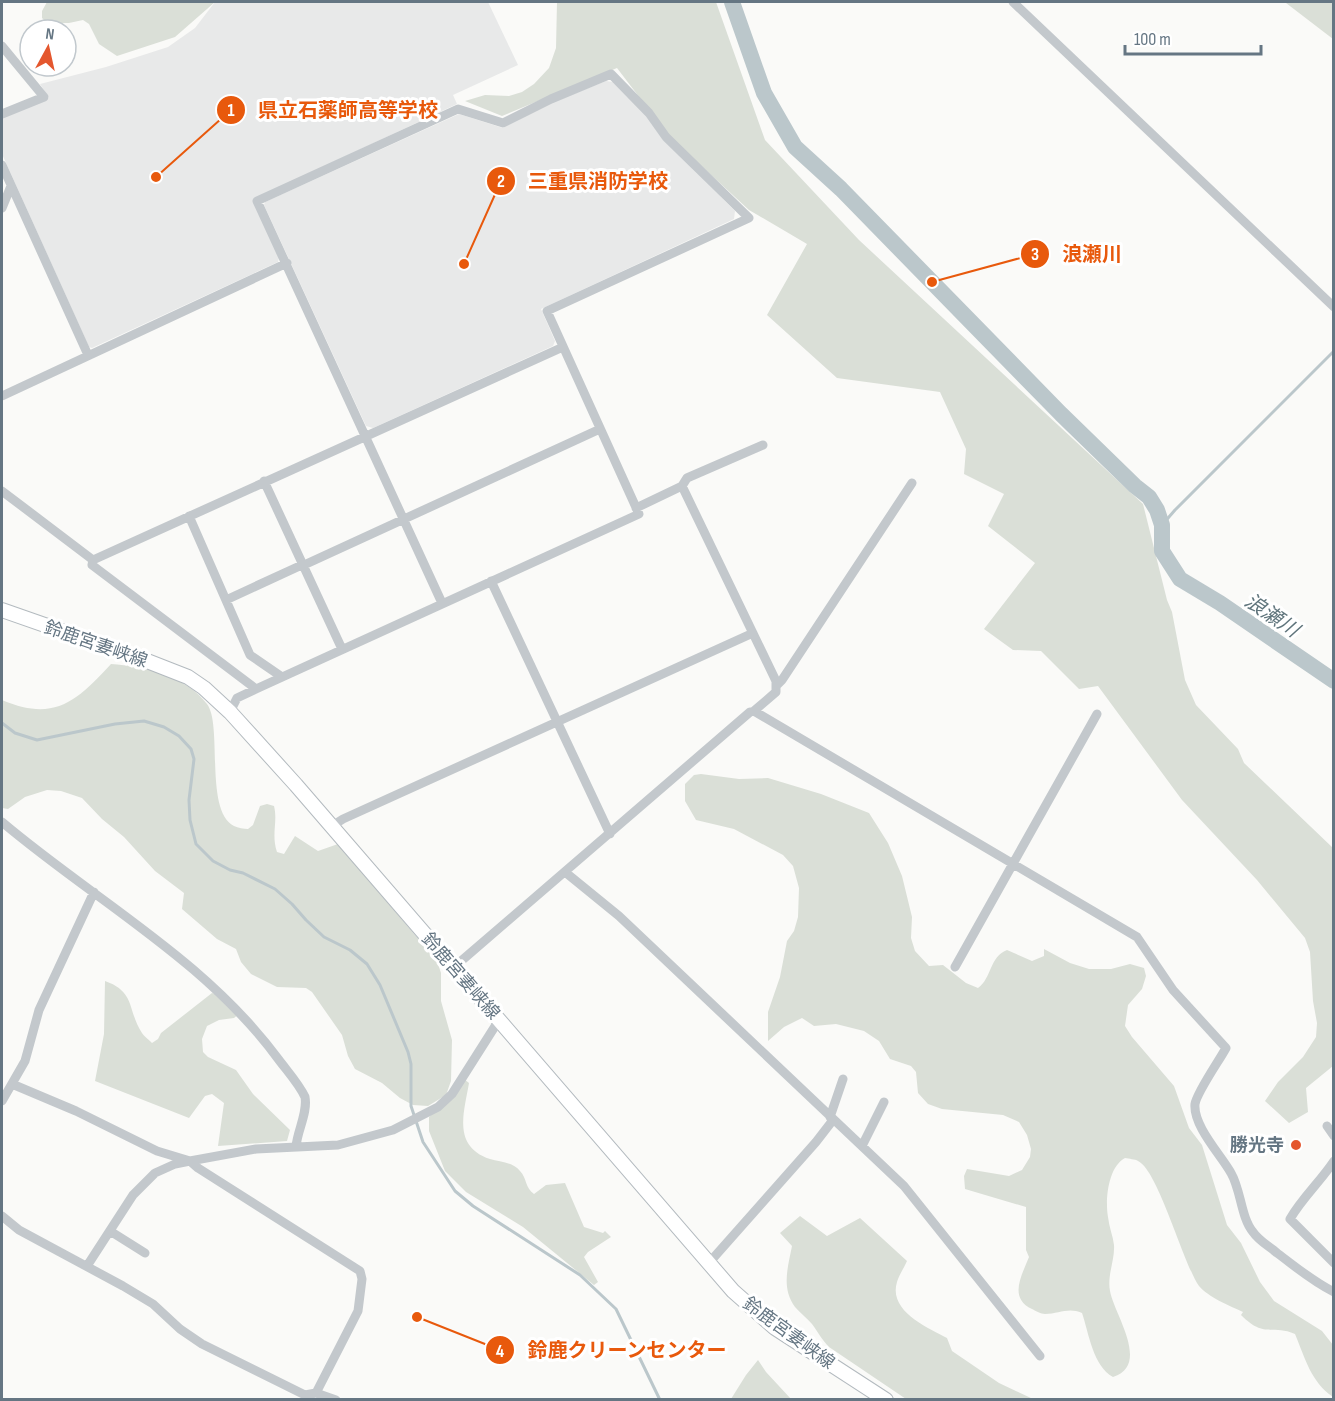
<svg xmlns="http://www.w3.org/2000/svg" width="1335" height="1401" viewBox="0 0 1335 1401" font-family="'Sofia Sans Condensed','Noto Sans JP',sans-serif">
  <rect width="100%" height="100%" fill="#fafaf8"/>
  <!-- built -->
  <path fill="#e8e9e9" d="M215,2H488L518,65L453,95L457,104L254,199L279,258L278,262L92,348L89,347L2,154V118L49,98L40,84L106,67L168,47L195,28Z
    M606,81L613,82L646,115L663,140L735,211L734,219L541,309L555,341L553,346L373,428L366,426L264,205L265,202L459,114L503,128L546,105Z"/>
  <!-- green -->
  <path fill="#dadfd7" d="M47,2H215L175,37L117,56L99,44L89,24L83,20L69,23H47L42,18V11Z
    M557,2H716L765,140L859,240L1143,504L1167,600L1172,612L1185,680L1196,705L1238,749L1244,763L1333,848V1066L1306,1088L1308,1112L1289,1123L1265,1101L1278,1082L1303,1057L1316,1037L1317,1023L1313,1001L1310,952L1305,938L1257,880L1182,800L1098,686L1079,689L1041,651L1013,650L984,629L1035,563L988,526L1004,494L964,474L966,449L940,392L837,378L767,315L807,244L749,210L669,136L617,68L502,116L465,101L485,95L509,96L522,92L534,84L549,68L556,48Z
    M1285,2H1333V39L1286,3Z
    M111,664C144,666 186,676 207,704C223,725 204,811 234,826C238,828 244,829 248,829L253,825L260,806L267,804L274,806C278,822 271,834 277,852L284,854L295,836L318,851L338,844L437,961L441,973V1001L452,1040L451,1081L446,1095L428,1106L413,1105L400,1098L382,1083L355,1069L348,1056L342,1035L312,992L306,988L277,987L251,974L241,962L236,949L217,939L182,909L184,893L155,871L124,837L102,819L82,798L61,791L47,790L25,797L8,809L2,808V700C54,722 76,702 111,664Z
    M701,774L739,779L768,778L821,794L869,813L888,843L902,876L912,917L911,938L915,951L929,966L943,965L966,983L978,988C992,978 989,957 1007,950L1032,961L1044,956V949L1070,963L1089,969H1111L1130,964L1144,968L1146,976L1142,989L1128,1005L1125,1026L1132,1037L1174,1086L1189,1128L1202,1145L1227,1225L1241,1243L1260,1282L1274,1301L1322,1331L1333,1345V1397C1311,1382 1305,1358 1295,1334C1271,1324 1265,1339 1241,1315L1243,1312C1230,1306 1208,1297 1199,1286C1183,1263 1158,1170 1138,1161C1135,1159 1129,1159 1125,1158C1108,1167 1105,1200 1108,1217C1109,1227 1113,1236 1114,1245C1115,1260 1107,1275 1110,1291C1114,1314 1151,1365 1113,1377C1093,1366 1089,1334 1082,1313C1068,1307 1059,1314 1045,1314C1041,1314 1036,1311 1032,1309C1008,1298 1022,1275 1029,1257L1026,1250V1207L965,1189L964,1176L967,1169L1009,1176L1022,1170L1030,1157L1031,1149L1027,1135L1019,1122L1003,1115L942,1109L928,1104L918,1093L916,1072L911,1066L890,1059L879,1041L864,1031L836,1024L814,1026L802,1018L784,1027L768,1041V1012L780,977L787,941L794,931L798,917L799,888L793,866L783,855L734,829L696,820L685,801V784L694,775Z
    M105,981C136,992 127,1010 142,1033C144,1036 149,1040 152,1043L158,1039L161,1033L212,993L224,997L239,1014L234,1018L219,1020L207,1026L202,1039L203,1052L208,1057L236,1070L253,1094L290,1130L287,1141L218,1146L224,1103L212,1094L205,1096L189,1118L95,1081L104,1034Z
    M464,1079L469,1083C464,1113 452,1146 490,1159C500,1162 513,1162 520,1171C527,1178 525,1188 534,1194L546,1185L565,1183L584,1227L603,1233L605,1231L611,1237L588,1252L584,1257L598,1282L594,1285L523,1227L466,1192L445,1171L429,1131V1117L454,1093Z
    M800,1216L827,1236L860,1218L907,1261C904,1268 899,1275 897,1282C888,1311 928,1328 947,1338L952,1351L999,1383L1033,1399H906L829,1347C822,1340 818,1332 812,1324C807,1318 800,1313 795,1307C781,1288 788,1267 792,1246L780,1233Z
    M758,1360L766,1372L791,1399H731L746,1375Z"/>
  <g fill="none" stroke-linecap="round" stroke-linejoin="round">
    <!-- stream -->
    <path stroke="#bbc7cb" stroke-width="3" d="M1162,525L1175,510L1334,351
      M2,723L15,733L37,740L115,724L144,721L164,727L179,736L191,749L194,759L189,800L190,820L196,844L213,861L230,870L243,873L275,889L292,904L306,920L324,937L350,950L367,964L380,985L408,1052L411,1064V1106L423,1142L455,1191L473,1206L580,1275L616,1309L660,1400"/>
    <!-- river -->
    <path stroke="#bbc7cb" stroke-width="16" d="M732,2L764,93L795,147L841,189L1061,414L1135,486L1149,497L1157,510L1162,525V551L1180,579L1220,603L1334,681"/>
    <!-- secondary casing -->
    <g stroke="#b3babf" stroke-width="16">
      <path id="secondary" d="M2,610L142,659L188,677L204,688L230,712L296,785L733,1291L775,1328L886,1400"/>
    </g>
    <!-- minor -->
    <path stroke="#c3c8cc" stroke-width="9" d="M1013,2L1334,307
      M2,46L44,97L2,114
      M2,165L88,355
      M2,208L11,186
      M2,396L287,263
      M264,481L342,649
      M2,491L93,560L92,565L256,689
      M636,508L682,486L687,478L763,445
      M189,516L250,655L282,677
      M93,560L563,347
      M304,565L600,429
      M491,581L610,834
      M226,600L304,564
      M776,686L782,680L912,483
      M754,711L1137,937L1173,990L1226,1048C1219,1061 1197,1092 1195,1104C1193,1126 1221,1155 1231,1173C1241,1190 1241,1218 1253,1232C1259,1241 1269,1246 1277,1253C1296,1267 1312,1281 1334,1292
      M230,712L237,698L256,689L639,514L547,311L749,218L666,137L649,113L611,74L551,99L503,123L458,109L257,201L442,603
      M2,822C94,900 206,960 279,1060C288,1072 299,1084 305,1097C308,1113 297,1131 296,1147
      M332,826L343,819L753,633
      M565,872L619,916L904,1186L1040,1356
      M955,967L1097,714
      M453,968L750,712L754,711L776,692V681L682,486
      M2,1101L25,1061L39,1010L94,892
      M830,1117L843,1079
      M1327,1126L1334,1136
      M862,1146L884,1102
      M1334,1161C1320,1182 1302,1198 1290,1219L1334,1263
      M2,1216L19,1230L123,1286L153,1304L180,1329L202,1344L305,1395L316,1393L358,1311L362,1279L360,1271L198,1168L190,1161L157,1151L76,1111L12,1084
      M110,1231L145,1253
      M708,1264L816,1142L833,1120
      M87,1266L133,1195L155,1173L175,1164L190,1161L256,1149L338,1145L393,1130L438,1107L452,1094L499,1020
      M316,1393L336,1400"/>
    <!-- secondary -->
    <use href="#secondary" stroke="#fff" stroke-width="14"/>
  </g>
  <!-- markers -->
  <circle fill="#e4572e" stroke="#fff" stroke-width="2" cx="1296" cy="1145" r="6"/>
  <g text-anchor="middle" stroke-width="6" stroke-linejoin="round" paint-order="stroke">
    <!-- street labels -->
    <g font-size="18" fill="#657683" stroke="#fff">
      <text transform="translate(96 644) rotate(19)" y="6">鈴鹿宮妻峡線</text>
      <text transform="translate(461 976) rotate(49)" y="6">鈴鹿宮妻峡線</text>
      <text transform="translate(789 1333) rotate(36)" y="6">鈴鹿宮妻峡線</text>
    </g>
    <!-- poi labels -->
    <g font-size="18" font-weight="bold" fill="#657683" stroke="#fff" text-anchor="end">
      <text x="1284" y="1151">勝光寺</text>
    </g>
    <!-- water labels -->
    <g font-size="20" font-style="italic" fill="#60757c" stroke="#fff">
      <text transform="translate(1272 615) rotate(34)" y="7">浪瀬川</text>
    </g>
  </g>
  <!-- callouts -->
  <path fill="none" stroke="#e8590c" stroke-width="2" d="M156 177L231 110M464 264L501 181M932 282L1035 254M417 1317L500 1350"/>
  <g fill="#e8590c" stroke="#fff" stroke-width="2">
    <circle cx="156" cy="177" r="6"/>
    <circle cx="464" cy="264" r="6"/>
    <circle cx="932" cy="282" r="6"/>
    <circle cx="417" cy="1317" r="6"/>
    <circle cx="231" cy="110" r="15"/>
    <circle cx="501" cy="181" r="15"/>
    <circle cx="1035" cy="254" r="15"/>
    <circle cx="500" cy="1350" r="15"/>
  </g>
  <g font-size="18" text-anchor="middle" font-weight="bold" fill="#fff">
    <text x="231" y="116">1</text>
    <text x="501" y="187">2</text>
    <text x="1035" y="260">3</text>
    <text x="500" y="1357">4</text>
  </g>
  <g font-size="20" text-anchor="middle" font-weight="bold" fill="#e8590c" stroke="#fff" stroke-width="6" stroke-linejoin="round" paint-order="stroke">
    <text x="348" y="117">県立石薬師高等学校</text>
    <text x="598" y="188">三重県消防学校</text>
    <text x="1092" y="261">浪瀬川</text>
    <text x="627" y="1357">鈴鹿クリーンセンター</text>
  </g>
  <!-- border -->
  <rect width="1335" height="1401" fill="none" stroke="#657683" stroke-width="6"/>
  <!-- north arrow -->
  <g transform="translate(48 48) rotate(8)"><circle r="28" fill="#ffffff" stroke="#c1c8cd" stroke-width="1.5"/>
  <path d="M0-4.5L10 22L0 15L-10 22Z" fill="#e4572e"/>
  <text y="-9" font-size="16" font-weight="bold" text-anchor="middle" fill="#657683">N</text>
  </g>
  <!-- scale -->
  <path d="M1125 45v9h136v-9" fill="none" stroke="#657683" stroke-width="3"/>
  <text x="1134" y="45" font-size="18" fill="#657683" stroke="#ffffff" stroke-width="4.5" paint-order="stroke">100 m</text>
</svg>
